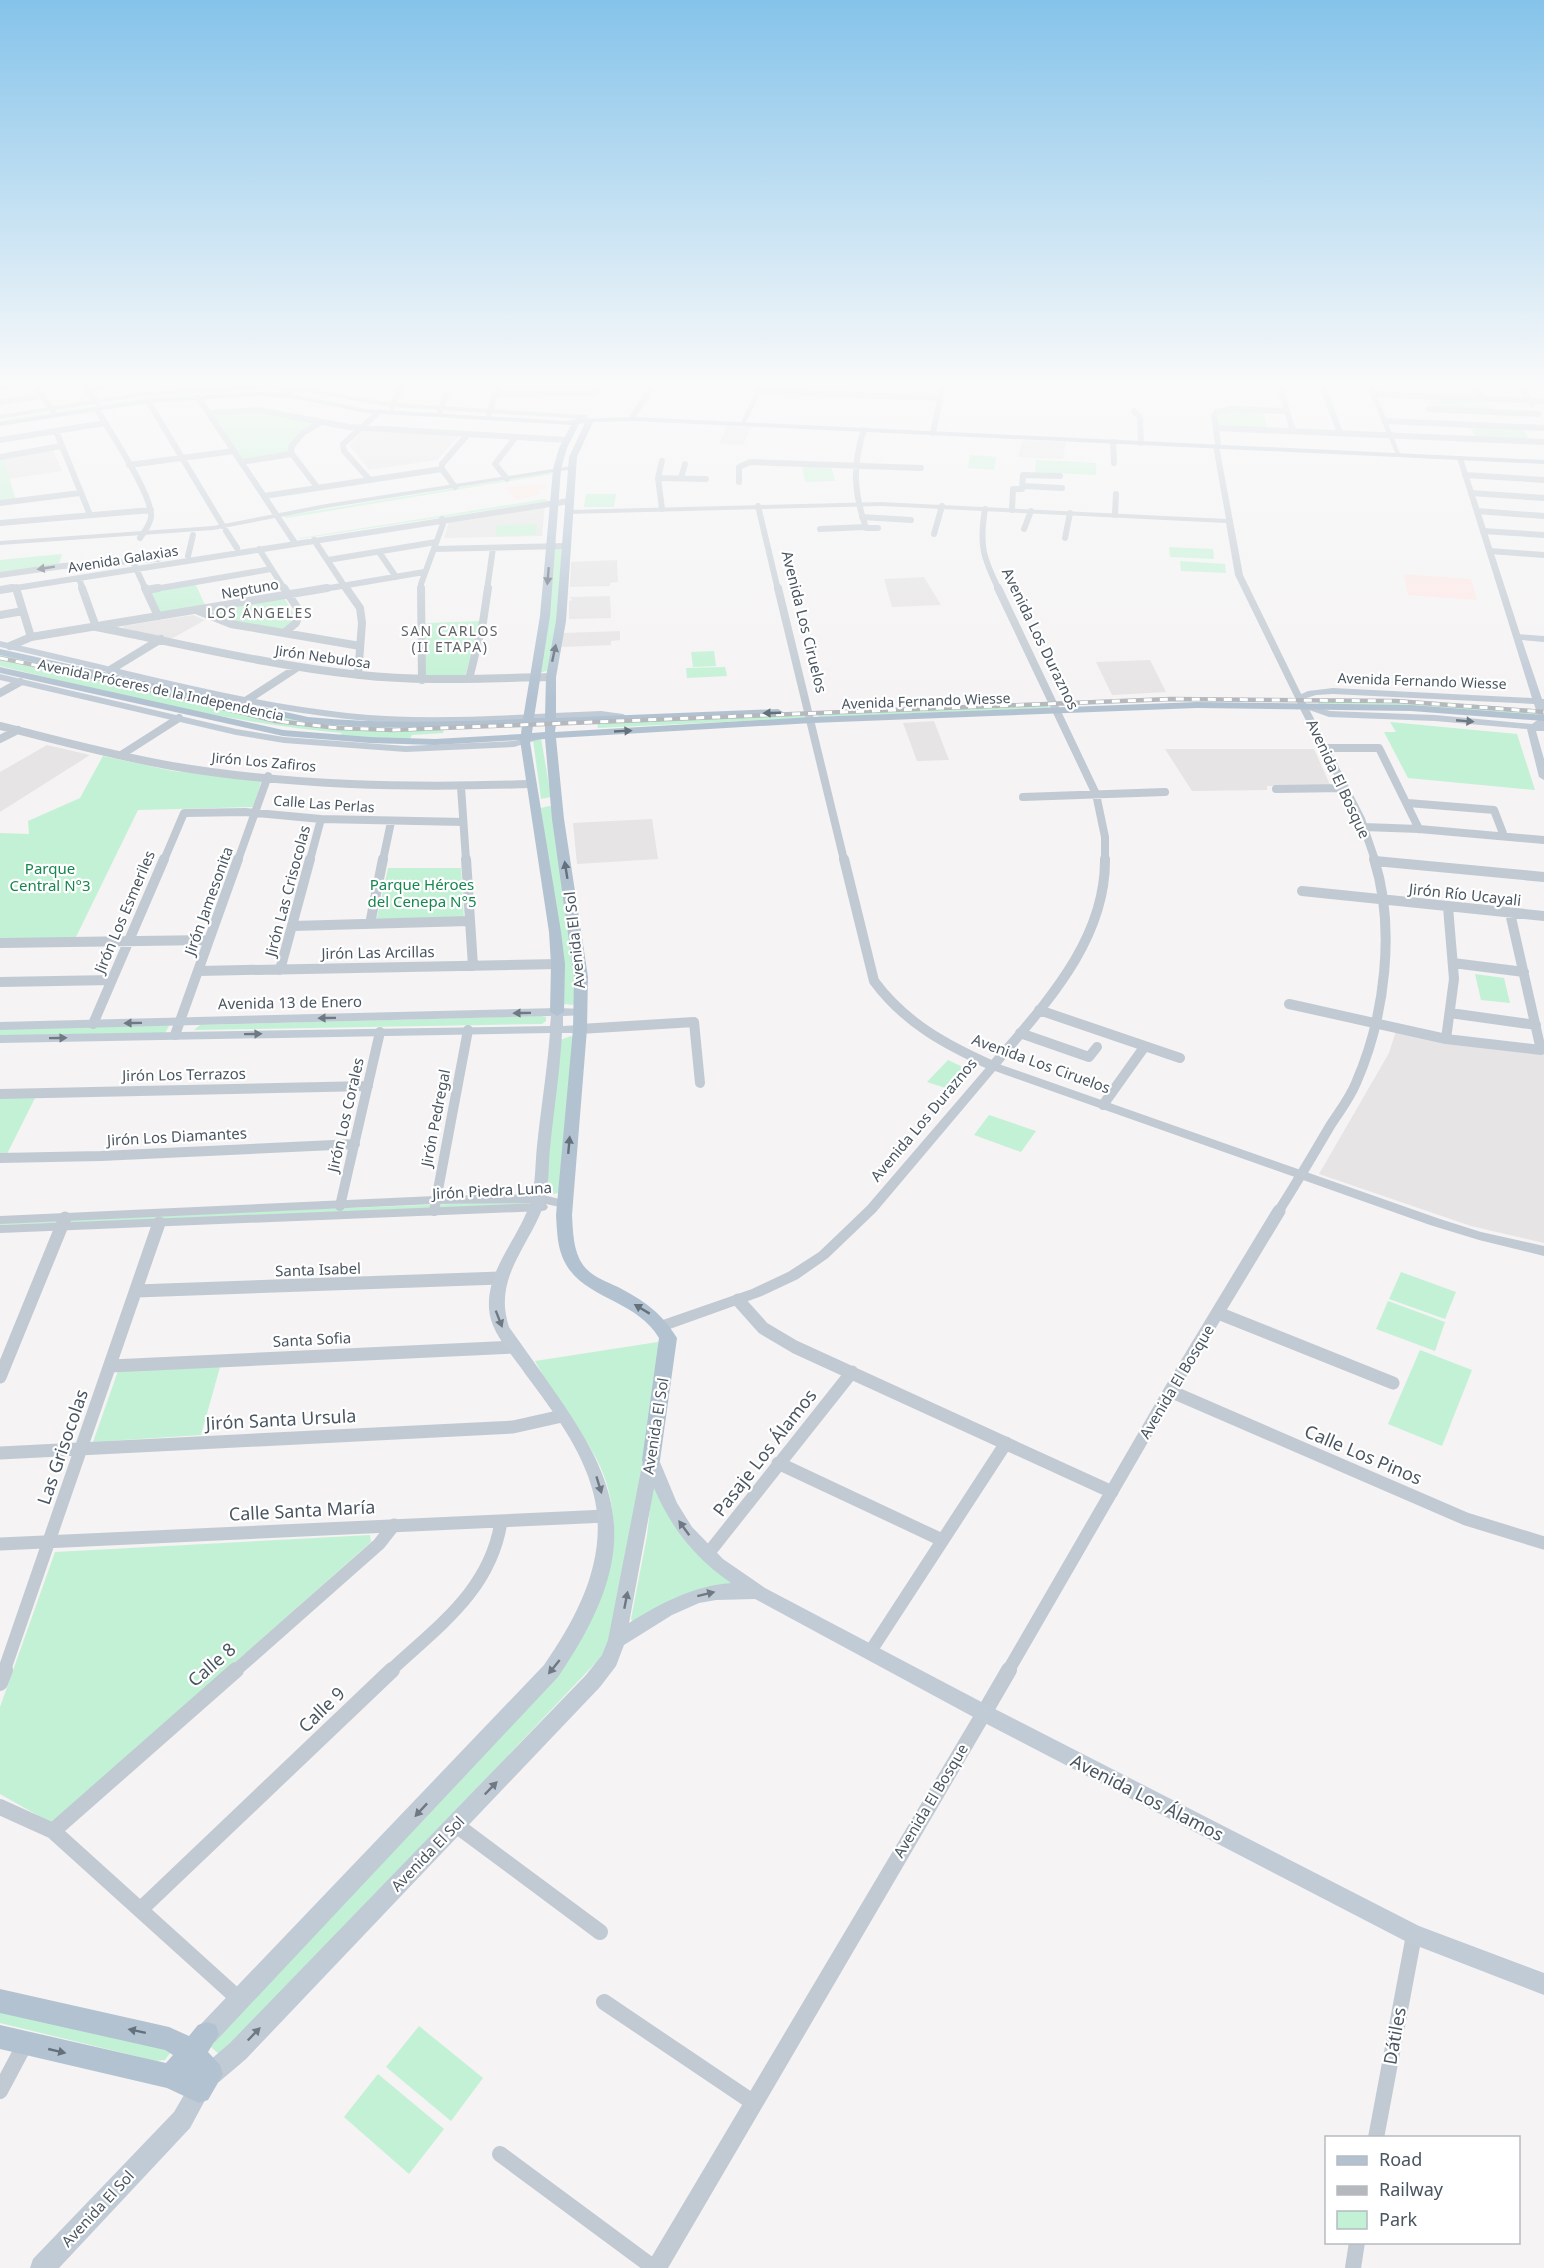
<svg xmlns="http://www.w3.org/2000/svg" width="1544" height="2268" viewBox="0 0 1544 2268" font-family="'Noto Sans',sans-serif">
  <rect width="100%" height="100%" fill="#f5f3f3"/>
  <!-- education -->
  <path fill="#e6e4e5" d="M902,383L937,384L935,397L899,395Z
    M727,426L751,427L743,445L719,444Z
    M364,430L459,436L437,460L369,470L349,445Z
    M1022,440L1066,442L1063,459L1018,457Z
    M53,450L62,471L9,479L3,459Z
    M545,506L542,536L444,538L449,521Z
    M617,560L618,582L610,583V586L570,587L571,562Z
    M924,577L941,605L892,607L884,579Z
    M610,596L611,618L569,619V601L572,600L570,597Z
    M193,615L205,620L171,639L124,630L123,626Z
    M620,631V640L611,641V645L561,647L563,633Z
    M1150,660L1166,692L1112,695L1096,662Z
    M934,721L949,760L917,761L903,723Z
    M47,745L90,755L0,812V772Z
    M1165,749H1314L1331,787L1267,786V790L1192,791Z
    M652,819L658,859L577,864L573,823Z
    M1396,1031L1544,1053V1243L1471,1226L1319,1174L1389,1053Z"/>
  <!-- medical -->
  <path fill="#fce8e6" d="M547,483L546,489H540L539,495L516,500L504,487Z
    M1404,574L1471,579L1477,600L1408,595Z"/>
  <!-- green -->
  <path fill="#c3f1d5" d="M1371,381H1469L1478,397L1376,393Z
    M265,390L288,391L285,394L182,397L0,423V420L151,397Z
    M1427,397L1485,400L1491,410L1432,408Z
    M1227,411H1263L1268,429L1218,427L1217,415Z
    M257,412L317,423L291,441L289,454L243,461L222,430H224L220,423H217L212,416Z
    M1470,426L1522,428L1530,440L1476,438Z
    M970,455L996,457L994,470L968,468Z
    M3,458L16,500L0,502V459Z
    M1036,460L1096,463V475L1035,472Z
    M802,466H831L835,481L805,482Z
    M548,473L553,474L287,518L283,516Z
    M586,494H616L614,507H584Z
    M545,499L549,501L299,539L300,538Z
    M537,524L536,535L495,536L497,525Z
    M1169,547L1213,549L1214,559L1170,557Z
    M562,548L557,624L547,671L539,673L555,549Z
    M62,554L59,564L0,574V560Z
    M1180,561L1225,564L1226,573L1181,571Z
    M195,583L206,607L160,616L149,590Z
    M284,598L294,614V620L285,631L234,623L203,612Z
    M480,621L465,677L423,678L427,623Z
    M714,651L716,666L693,667L691,652Z
    M0,654L306,722L361,727L444,729L443,733L412,735L410,739L339,736L342,733C226,723 113,693 0,666Z
    M725,667L727,676L687,678L686,668Z
    M1317,700L1426,701L1533,709L1538,710L1539,716L1318,704Z
    M1045,704L1050,708L819,717L818,714Z
    M803,714L807,715V718L598,728L597,721Z
    M1390,722L1517,734L1535,790L1408,778L1384,732H1396Z
    M541,738L551,797L541,799L533,740Z
    M103,756L173,771L262,779L253,807L138,810L75,939L0,940V833L29,834L28,821L80,798Z
    M549,806L553,807L577,1002L572,1005L564,1004L541,808Z
    M388,868H461L464,920L376,922Z
    M1475,974L1504,978L1510,1003L1481,1000Z
    M541,1016L546,1017V1021L542,1024L194,1030L200,1025Z
    M166,1025L169,1026L165,1033L0,1036V1028Z
    M571,1036L575,1038L561,1191C556,1195 550,1195 544,1191L560,1040Z
    M948,1060L969,1070L952,1090L927,1082Z
    M36,1096L7,1154H0V1097Z
    M989,1115L1036,1131L1021,1152L974,1135Z
    M529,1201V1205L0,1225V1221Z
    M1401,1272L1456,1292L1445,1319L1389,1299Z
    M1388,1301L1445,1322L1435,1351L1376,1329Z
    M658,1342L665,1346L612,1632L602,1656L231,2049L220,2055L211,2047L216,2034L560,1671C604,1610 634,1530 596,1458C578,1424 553,1395 535,1361Z
    M1420,1350L1472,1370L1442,1446L1388,1424Z
    M220,1367L201,1435L93,1442L118,1371Z
    M654,1487L734,1583C697,1590 664,1599 633,1623L631,1619L647,1536L652,1491Z
    M370,1535L371,1542L53,1824L0,1794V1707L55,1552Z
    M0,2008L157,2042L170,2053L165,2060L156,2061L0,2023Z
    M419,2026L483,2078L451,2121L386,2067Z
    M378,2074L444,2129L409,2174L344,2117Z"/>
  <g fill="none" stroke-linecap="round" stroke-linejoin="round">
    <!-- minor-far4 -->
    <path stroke="#c1cad2" stroke-width="6" d="M79,381L98,403
      M1278,381L1293,431
      M1321,381L1340,433
      M1472,381L1482,398
      M1517,381L1532,404
      M0,388L48,381
      M86,389L146,381
      M38,391L53,411
      M758,391L940,398
      M495,394L591,393L595,392L597,381
      M1374,394L1544,401
      M284,395L310,381
      M198,397L295,543
      M148,401L223,526
      M0,402L42,396
      M392,407L404,381
      M97,409C109,431 153,495 151,517C150,525 144,532 140,538
      M1429,409L1538,414
      M440,411L451,381
      M1134,411L1140,417L1141,443
      M209,413L259,410L349,427L567,440
      M489,414L499,381
      M633,416L656,381
      M1384,421L1544,428
      M1216,428L1544,442
      M864,430C852,465 854,493 866,528H878
      M56,431L90,515
      M933,433L944,381
      M0,440L105,423
      M1113,442L1114,463
      M1218,443L1214,416L1216,412L1232,409L1287,411
      M0,457L61,446
      M662,461L658,478L662,509
      M241,462L292,454
      M129,465L234,451
      M1465,475L1544,480
      M658,478L706,479
      M681,478L685,464
      M507,479L495,464L515,438
      M370,480L344,451L343,444L379,412
      M739,482V467L750,462L921,468
      M1023,486L1062,488
      M317,487L292,454L291,447L303,433L321,422
      M455,487L442,469V464L467,435
      M1471,493L1544,498
      M264,496L442,469
      M0,503L80,493
      M758,506L778,590
      M985,509C979,546 983,557 999,590
      M1012,510L1013,489H1022L1023,475L1060,476
      M1477,511L1544,516
      M1115,515L1116,494
      M862,517L911,520
      M0,523L151,510
      M820,529L865,527
      M1024,529L1031,511
      M226,531L237,548
      M1483,531L1544,535
      M934,534L942,506
      M1065,538L1070,513
      M314,540L347,590
      M259,549L285,590
      M434,549L567,546
      M1490,551L1544,555
      M379,552L396,577
      M188,556L193,535
      M328,560L436,542
      M134,564L146,590
      M0,575L63,566L158,559
      M79,578L83,590
      M3,590L569,501
      M149,590L271,569
      M318,590L424,572
      M421,590V584L443,524L442,519
      M487,590L493,548"/>
    <!-- minor-far3 -->
    <path stroke="#c1cad2" stroke-width="8" d="M16,588L31,637
      M82,588L96,627
      M145,588L158,616
      M346,588L360,608L362,623L358,675
      M421,588L422,680
      M778,588L844,860
      M998,588L1096,794L1105,837V860
      M0,590L12,588
      M146,590L158,588
      M196,610L231,624L360,646
      M0,615L23,611
      M96,627C184,644 271,666 360,675C423,682 487,678 551,677
      M284,633L296,623L300,612L284,588
      M10,646L31,637L327,588
      M110,670L161,639
      M469,679L483,622L488,588
      M0,693L20,682
      M247,700L298,667
      M1303,706L1361,819L1375,860
      M0,726C57,740 114,756 172,766C290,786 411,788 530,784
      M0,739L18,730
      M1324,748H1379L1419,829
      M121,755L179,718
      M461,787L466,860
      M1276,789L1344,788
      M1023,797L1165,792
      M1408,803L1494,810L1504,836
      M1364,827L1419,829L1544,840
      M164,860L184,813L245,812L321,819L463,822
      M238,860L268,776
      M310,860L321,819
      M383,860L391,822"/>
    <!-- minor-far2 -->
    <path stroke="#c1cad2" stroke-width="10" d="M466,859L473,966
      M844,859L874,981C905,1023 946,1045 993,1066C1043,1006 1106,942 1105,859
      M1375,861L1544,877
      M1302,891L1544,916
      M370,924L383,859
      M293,926L469,921
      M0,943L209,940
      M1453,963L1524,972
      M280,970L310,859
      M198,971L558,964
      M0,982L112,980
      M1289,1004L1446,1039L1541,1050L1510,913
      M1039,1010L1180,1058
      M1450,1013L1536,1025
      M93,1024L164,859
      M580,1029L694,1022L700,1083
      M1020,1033L1089,1057L1097,1047
      M175,1035L238,859
      M1446,1039L1454,979L1448,907
      M0,1094L368,1086
      M1103,1105L1145,1046
      M0,1158L101,1156L355,1144
      M340,1206L380,1032
      M434,1211L468,1030
      M1278,1212C1296,1184 1313,1155 1330,1126C1339,1112 1350,1098 1356,1083C1385,1017 1396,928 1374,859"/>
    <!-- minor-far1 -->
    <path stroke="#c1cad2" stroke-width="13" d="M136,1291L500,1278
      M738,1300L763,1328L795,1347L1112,1492
      M1218,1313L1393,1383
      M111,1366L515,1347
      M0,1377L65,1218
      M1170,1391L1466,1519L1544,1543
      M0,1453L513,1427L562,1416
      M778,1463L942,1540
      M0,1544L606,1516
      M707,1555L852,1372
      M870,1652L1006,1443
      M4,1671L159,1223
      M235,1671L379,1544L394,1525
      M390,1671C438,1626 490,1591 501,1522
      M1008,1671L1170,1391L1279,1211"/>
    <!-- minor -->
    <path stroke="#c1cad2" stroke-width="16" d="M0,1683L5,1670
      M984,1713L1009,1670
      M0,1807L53,1831L240,2000
      M456,1825L600,1932
      M53,1831L236,1670
      M141,1909L392,1670
      M604,2002L754,2103
      M0,2091L25,2044
      M1376,2138L1414,1935
      M500,2154L654,2268
      M1353,2268L1357,2242"/>
    <!-- tertiary -->
    <path fill="#c1cad2" fill-rule="evenodd" d="M760,381H766L745,424L740,425Z
      M1365,381H1371L1401,456L1396,455Z
      M269,385L298,387L393,403L586,415L589,417L586,419L393,407L298,391L269,389L144,396L0,419V415L144,392Z
      M1216,442L1221,443L1219,446L1243,575L1307,706L1306,708L1299,706L1235,575L1226,523L881,506L568,514L565,512L568,510L881,502L1226,519L1213,446Z
      M1460,456L1463,458L1521,637L1520,639L1513,637L1457,458Z
      M572,466L575,468L574,469L326,508L213,530L0,545V541L213,526L326,504Z
      M993,1062L1440,1219L1481,1232L1544,1246V1256L1479,1240L1430,1225L995,1071L876,1212L828,1258L798,1279L762,1296L667,1330H657L655,1326L657,1322L752,1289L788,1272L819,1252L867,1206L989,1064Z
      M539,1194L568,1201L570,1204L564,1208L546,1204L548,1207L546,1210L542,1211L0,1233V1225L541,1203L435,1204L0,1224V1216L435,1196Z
      M984,1705L990,1708L992,1713L990,1718L668,2268H645L978,1708Z"/>
    <!-- secondary -->
    <path fill="#c1cbd6" fill-rule="evenodd" d="M1517,634L1544,636V642L1522,640L1542,699H1544V731H1536L1544,759V780L1539,777L1527,729L1435,721L1329,717L1298,706L1303,703L1330,711L1435,715L1532,724L1539,719L1534,704L1333,694L1316,695L1300,700L1295,697L1308,691L1333,688L1532,698L1513,637Z
      M0,641C115,666 229,700 347,713C431,722 517,714 601,711L623,714L628,717L623,720L601,717C517,720 431,728 347,719C229,706 115,672 0,647Z
      M0,674L236,729L284,737L406,746L514,741L539,735L544,738L514,747L406,752L284,743L236,735L0,680Z
      M557,1008L585,1009L587,1012L585,1015L563,1016V1026L580,1025L586,1029L580,1033H562C560,1071 554,1109 550,1148C548,1167 550,1188 543,1207C527,1249 493,1279 509,1327C603,1461 665,1521 558,1677L215,2042L207,2045L199,2042L196,2034L199,2026L544,1665C579,1615 610,1555 593,1492C582,1449 552,1410 526,1375C513,1355 490,1333 489,1308C487,1267 520,1238 531,1200C536,1182 535,1164 537,1146C541,1108 547,1071 550,1033L0,1043V1035L550,1026L551,1016L0,1030V1022Z
      M651,1453L657,1455L677,1503L692,1527L723,1559L765,1588L991,1707L1419,1926L1544,1973V1995L1407,1942L977,1719L755,1599L716,1600L699,1603L672,1615L624,1645L616,1666L600,1687L246,2059L219,2082L211,2085L207,2084L210,2091L190,2128L59,2268H30L33,2259L174,2112L191,2083L199,2080L203,2081L200,2074L203,2066L230,2043L586,1675L602,1655L608,1640L643,1460L645,1455ZM654,1488C671,1528 695,1558 731,1583C693,1586 661,1603 629,1623Z"/>
    <!-- primary -->
    <path fill="#b3c2d1" fill-rule="evenodd" d="M261,392L297,395L366,409L566,421L574,420L579,415L583,417L582,419L634,417L1544,460V464L634,421L593,422L577,457L566,621L556,677V718L778,709L783,712L778,715L556,724L555,732L812,717L1197,702L1411,705L1544,715V721L1411,711L1197,708L812,723L556,738L564,819L588,977L587,1029L572,1215C573,1231 573,1251 583,1265C591,1276 605,1281 618,1287C643,1300 662,1313 677,1338L660,1460L658,1465L651,1467L644,1465L642,1460L659,1338C636,1298 578,1299 562,1256C557,1243 557,1229 556,1215L573,1029L574,977L552,819L545,739L531,740L530,742L561,932L565,964L564,1012L557,1016L550,1012L551,964L549,932L520,740L435,745L370,743L283,736L0,673V667L283,730L370,737L435,739L521,734L522,725C450,728 380,730 308,723L0,655V649L308,717C380,724 451,722 523,719L540,616L553,469L559,448L571,425L366,413L297,399L261,396L148,403L0,426V422L148,399ZM585,423L569,457L556,621L546,677L545,718H534L550,616L561,469L567,448L579,424ZM545,724V732L532,733L533,725Z
      M0,1989L169,2027L189,2036L198,2025L207,2022L216,2025L219,2034L208,2052L220,2065L223,2074L208,2100L199,2103L167,2088L0,2049V2025L166,2063L173,2055L165,2050L0,2013Z"/>
    <!-- rail casing -->
    <g stroke="#b5b8bd" stroke-width="4.5">
      <path id="rail" d="M0,658L113,681L276,721L338,728L393,730L1171,699L1396,701L1544,712"/>
    </g>
    <!-- rail -->
    <use href="#rail" stroke="#fff" stroke-width="3" stroke-dasharray="8" stroke-linecap="butt"/>
  </g>
  <!-- one-way arrows -->
  <defs><path id="oneway-solid" d="M-6-.8H1V-3.2L6.5 0L1 3.2V.8H-6Z" transform="scale(1.5)"/></defs>
  <use fill="#6e7983" href="#oneway-solid" transform="translate(46 568) rotate(171)"/>
  <g fill="#64717d">
    <use href="#oneway-solid" transform="translate(548 576) rotate(95)"/>
    <use href="#oneway-solid" transform="translate(554 653) rotate(-78)"/>
    <use href="#oneway-solid" transform="translate(772 713) rotate(178)"/>
    <use href="#oneway-solid" transform="translate(623 731) rotate(-3)"/>
    <use href="#oneway-solid" transform="translate(566 870) rotate(-99)"/>
    <use href="#oneway-solid" transform="translate(569 1145) rotate(-85)"/>
    <use href="#oneway-solid" transform="translate(642 1309) rotate(-149)"/>
    <use href="#oneway-solid" transform="translate(137 2031) rotate(-168)"/>
    <use href="#oneway-solid" transform="translate(57 2051) rotate(13)"/>
  </g>
  <g fill="#6e7984">
    <use href="#oneway-solid" transform="translate(1465 721) rotate(5)"/>
    <use href="#oneway-solid" transform="translate(522 1013) rotate(179)"/>
    <use href="#oneway-solid" transform="translate(327 1018) rotate(179)"/>
    <use href="#oneway-solid" transform="translate(133 1023) rotate(179)"/>
    <use href="#oneway-solid" transform="translate(253 1034) rotate(-1)"/>
    <use href="#oneway-solid" transform="translate(58 1038) rotate(-1)"/>
    <use href="#oneway-solid" transform="translate(499 1319) rotate(69)"/>
    <use href="#oneway-solid" transform="translate(599 1485) rotate(73)"/>
    <use href="#oneway-solid" transform="translate(684 1528) rotate(-126)"/>
    <use href="#oneway-solid" transform="translate(706 1594) rotate(-14)"/>
    <use href="#oneway-solid" transform="translate(626 1600) rotate(-79)"/>
    <use href="#oneway-solid" transform="translate(554 1667) rotate(129)"/>
    <use href="#oneway-solid" transform="translate(491 1788) rotate(-46)"/>
    <use href="#oneway-solid" transform="translate(421 1810) rotate(133)"/>
    <use href="#oneway-solid" transform="translate(254 2034) rotate(-46)"/>
  </g>
  <!-- sky -->
  <linearGradient id="sky" x2="0" y2="1"><stop stop-color="#85c3ea"/><stop offset="0.55" stop-color="#fafafa"/><stop offset="1" stop-color="#fafafa" stop-opacity="0"/></linearGradient>
  <rect width="1544" height="699" fill="url(#sky)"/>
  <g text-anchor="middle" stroke-width="4.5" stroke-linejoin="round" paint-order="stroke">
    <!-- far-street labels -->
    <g font-size="14" fill="#4a5661" stroke="#fff">
      <text transform="translate(123 559) rotate(-9)" y="5">Avenida Galaxias</text>
      <text transform="translate(250 589) rotate(-10)" y="5">Neptuno</text>
      <text transform="translate(323 657) rotate(8)" y="5">Jirón Nebulosa</text>
      <text transform="translate(1422 681) rotate(2)" y="5">Avenida Fernando Wiesse</text>
      <text transform="translate(161 690) rotate(12)" y="5">Avenida Próceres de la Independencia</text>
      <text transform="translate(926 701) rotate(-2)" y="5">Avenida Fernando Wiesse</text>
      <text transform="translate(264 762) rotate(5)" y="5">Jirón Los Zafiros</text>
      <text transform="translate(324 804) rotate(4)" y="5">Calle Las Perlas</text>
    </g>
    <!-- far-neighbourhood labels -->
    <g font-size="14" letter-spacing="1.5" fill="#5f6368" stroke="#fff">
      <text x="260" y="618">LOS ÁNGELES</text>
      <text x="450" y="636">SAN CARLOS<tspan x="450" dy="16">(II ETAPA)</tspan></text>
    </g>
    <!-- street labels -->
    <g font-size="15" fill="#4a5661" stroke="#fff">
      <text transform="translate(804 622) rotate(76)" y="5">Avenida Los Ciruelos</text>
      <text transform="translate(1040 639) rotate(64)" y="5">Avenida Los Duraznos</text>
      <text transform="translate(1338 779) rotate(65)" y="5">Avenida El Bosque</text>
      <text transform="translate(288 891) rotate(-75)" y="5">Jirón Las Crisocolas</text>
      <text transform="translate(1465 895) rotate(6)" y="5">Jirón Río Ucayali</text>
      <text transform="translate(209 901) rotate(-70)" y="5">Jirón Jamesonita</text>
      <text transform="translate(125 912) rotate(-67)" y="5">Jirón Los Esmeriles</text>
      <text transform="translate(575 940) rotate(-96)" y="5">Avenida El Sol</text>
      <text transform="translate(378 953) rotate(-1)" y="5">Jirón Las Arcillas</text>
      <text transform="translate(290 1003) rotate(-1)" y="5">Avenida 13 de Enero</text>
      <text transform="translate(1041 1064) rotate(20)" y="5">Avenida Los Ciruelos</text>
      <text transform="translate(184 1075) rotate(-1)" y="5">Jirón Los Terrazos</text>
      <text transform="translate(346 1115) rotate(-77)" y="5">Jirón Los Corales</text>
      <text transform="translate(436 1118) rotate(-79)" y="5">Jirón Pedregal</text>
      <text transform="translate(924 1120) rotate(-50)" y="5">Avenida Los Duraznos</text>
      <text transform="translate(177 1137) rotate(-3)" y="5">Jirón Los Diamantes</text>
      <text transform="translate(492 1191) rotate(-3)" y="5">Jirón Piedra Luna</text>
      <text transform="translate(318 1270) rotate(-2)" y="5">Santa Isabel</text>
      <text transform="translate(312 1340) rotate(-3)" y="5">Santa Sofia</text>
      <text transform="translate(1177 1382) rotate(-59)" y="5">Avenida El Bosque</text>
      <text transform="translate(656 1426) rotate(-81)" y="5">Avenida El Sol</text>
      <text transform="translate(931 1801) rotate(-59)" y="5">Avenida El Bosque</text>
      <text transform="translate(428 1854) rotate(-46)" y="5">Avenida El Sol</text>
      <text transform="translate(98 2209) rotate(-47)" y="5">Avenida El Sol</text>
    </g>
    <!-- park labels -->
    <g font-size="15" fill="#17864f" stroke="#fff">
      <text x="50" y="874">Parque<tspan x="50" dy="17">Central N°3</tspan></text>
      <text x="422" y="890">Parque Héroes<tspan x="422" dy="17">del Cenepa N°5</tspan></text>
    </g>
    <!-- near-street labels -->
    <g font-size="18" fill="#4a5661" stroke="#fff">
      <text transform="translate(281 1420) rotate(-3)" y="6">Jirón Santa Ursula</text>
      <text transform="translate(63 1447) rotate(-71)" y="6">Las Grisocolas</text>
      <text transform="translate(765 1453) rotate(-52)" y="6">Pasaje Los Álamos</text>
      <text transform="translate(1363 1455) rotate(23)" y="6">Calle Los Pinos</text>
      <text transform="translate(302 1511) rotate(-3)" y="6">Calle Santa María</text>
      <text transform="translate(212 1665) rotate(-41)" y="6">Calle 8</text>
      <text transform="translate(322 1710) rotate(-44)" y="6">Calle 9</text>
      <text transform="translate(1147 1798) rotate(27)" y="6">Avenida Los Álamos</text>
      <text transform="translate(1395 2036) rotate(-80)" y="6">Dátiles</text>
    </g>
  </g>
  <!-- legend -->
  <rect x="1325" y="2136" width="195" height="108" fill="#ffffff" stroke="#b7bbc0" stroke-width="1.5"/>
  <rect x="1337" y="2156" width="30" height="9" fill="#b3c2d1" stroke="#b7bbc0" stroke-width="1.5"/>
  <text x="1379" y="2166" font-size="18" fill="#4a5661">Road</text>
  <rect x="1337" y="2186" width="30" height="9" fill="#b5b8bd" stroke="#b7bbc0" stroke-width="1.5"/>
  <text x="1379" y="2196" font-size="18" fill="#4a5661">Railway</text>
  <rect x="1337" y="2211" width="30" height="18" fill="#c3f1d5" stroke="#b7bbc0" stroke-width="1.5"/>
  <text x="1379" y="2226" font-size="18" fill="#4a5661">Park</text>
</svg>
